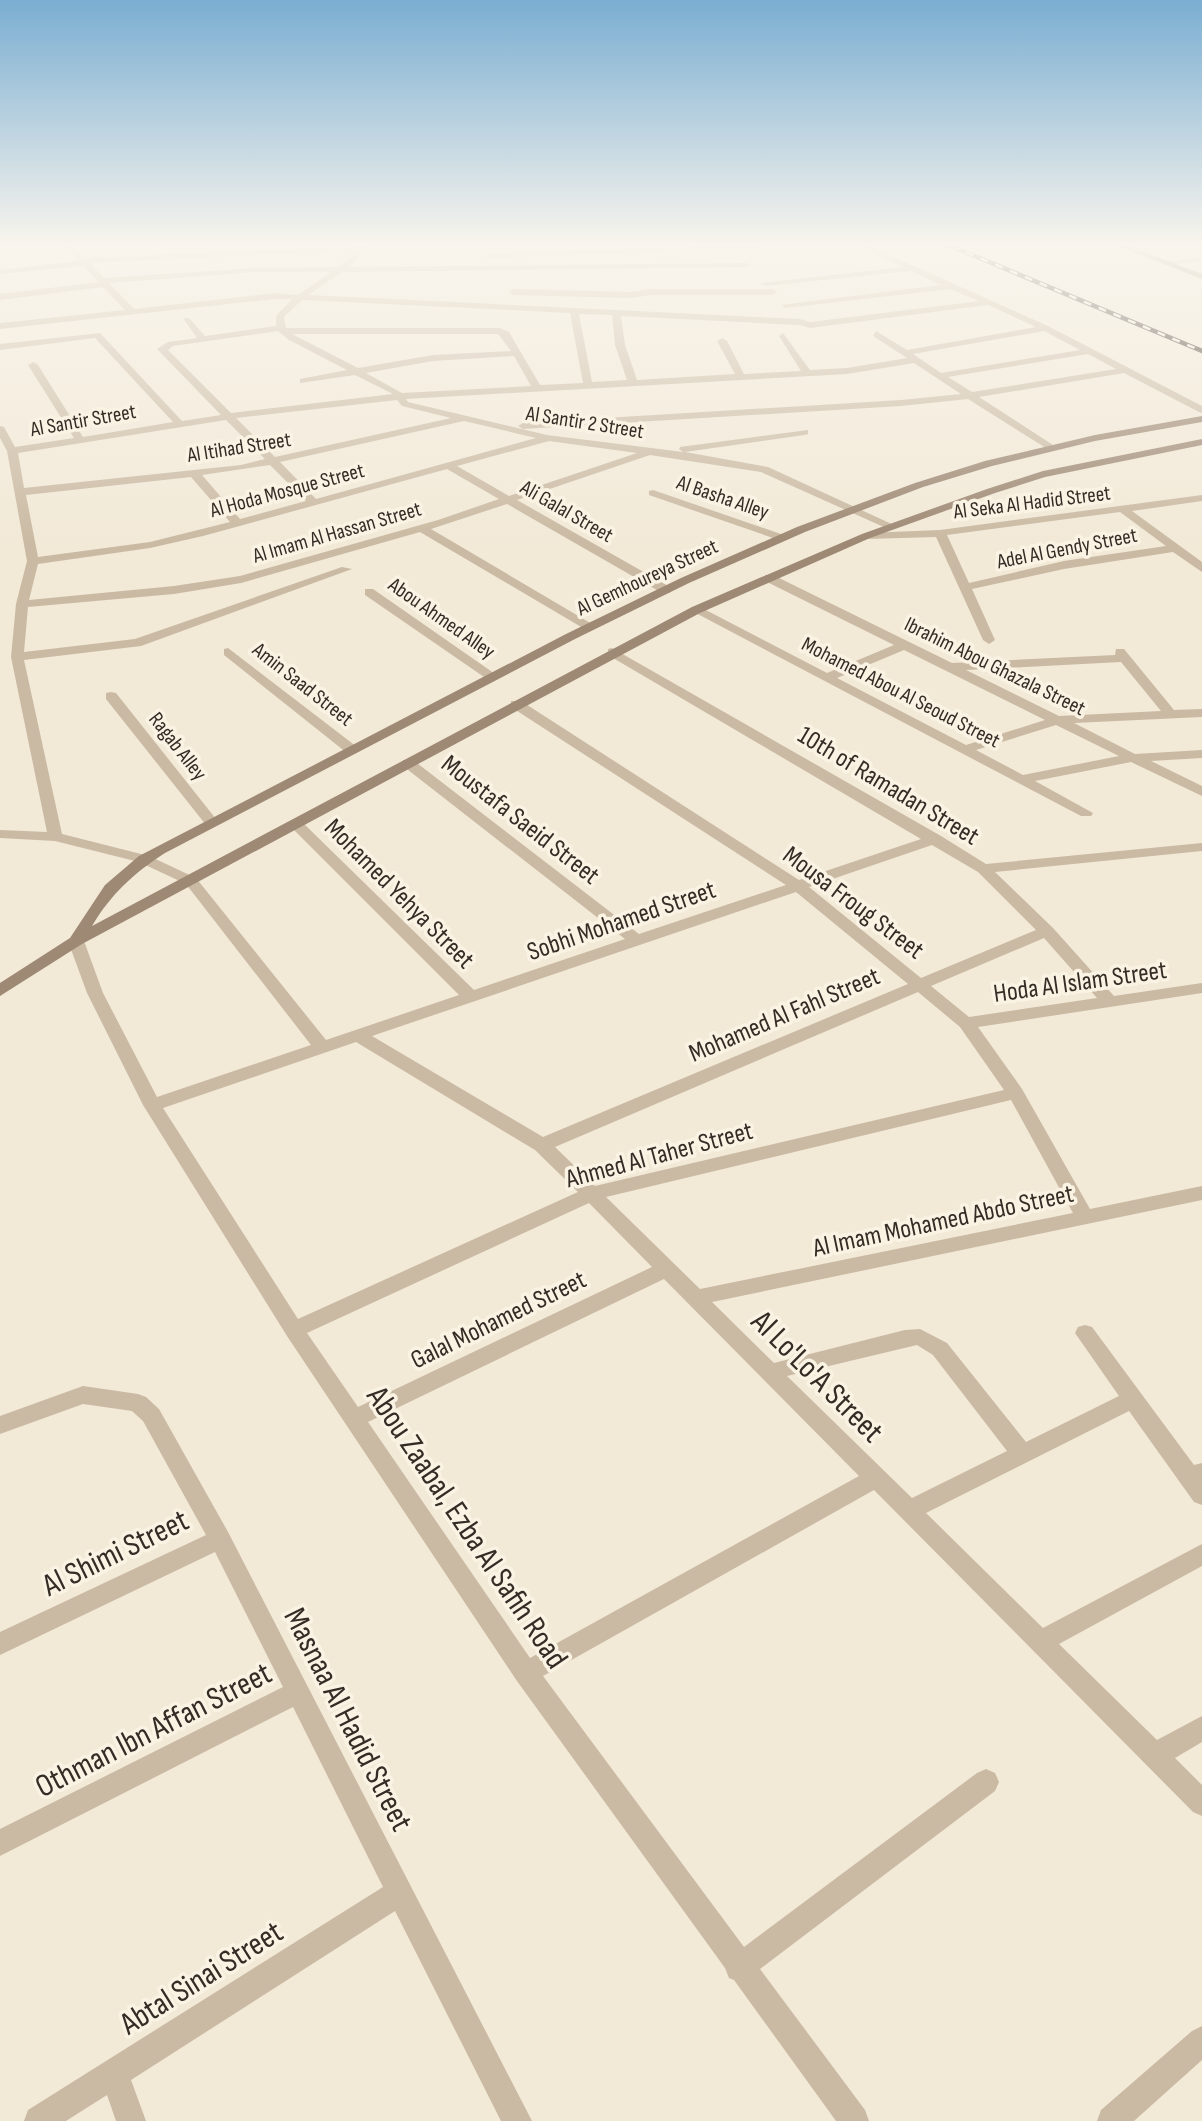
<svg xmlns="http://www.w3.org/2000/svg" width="1202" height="2121" viewBox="0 0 1202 2121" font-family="'Sofia Sans Condensed',sans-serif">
  <rect width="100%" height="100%" fill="#f2e9d7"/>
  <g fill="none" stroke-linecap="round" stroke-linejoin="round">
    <!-- minor -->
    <path fill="#cabaa3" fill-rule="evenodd" d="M65,246H73L85,258L386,246L360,249L357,260L349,267L747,263L751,265L747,267L342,272L308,295L800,319L810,322L979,301L950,289L785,308L781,305L941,285L911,271L765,286L761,283L903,267L858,246H869L1048,326L1202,406V413L1199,412L1124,373L979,397L1053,445L1054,447L1049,450L968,399L901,406L523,429L518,426L523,423L901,400L961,394L914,363L847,374L406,399L408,402L547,435L683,452L679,449L680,447L808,430V434L804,435L685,452L768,467L896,526L886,528L761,472L650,455L517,500L670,587V593H662L507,504L431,529L592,624L594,627L588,631L420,532L241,583L174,594L28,607L24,652L135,639L342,567L352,569L141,646L24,660L62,834L149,856L196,878L326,1040L459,995L291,827V821H301L474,990L625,939L403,766V760H413L639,934L786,885L511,707V701H521L799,880L921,839L608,655V649L612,648L941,836L986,864L1202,843V851L995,872L1053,928L1114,996L1202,983V993L978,1027L1022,1089L1090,1209L1202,1186V1200L712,1302L774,1363L905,1330L920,1329L947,1343L1026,1442L1119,1396L1075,1333L1078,1327L1085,1325L1092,1327L1194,1465L1202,1463V1505L1194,1502L1129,1411L926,1513L1043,1628L1202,1544V1566L1059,1644L1157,1740L1202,1716V1742L1175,1758L1202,1785V1816L1193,1812L874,1490L543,1676L744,1947L977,1773L986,1769L995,1773L999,1782L995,1791L760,1969L865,2110L869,2121H836L734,1980L729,1978L725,1968L517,1681L287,1336L143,1105L87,993L68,941L76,936L84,941L103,993L157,1097L311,1045L186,884L139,862L55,841L0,838V830L47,832L11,657L16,604L27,561L7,451L0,438V426L4,427L15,447L74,438L28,365L33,362L38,365L83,437L173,422L95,338L0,350V344L100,333L182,421L221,415L157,349L168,342L197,338L183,318H189L205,336L276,326V316L292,299H275L0,329V323L125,310L103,287L0,300V294L99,282L83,266L0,274V270L79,261ZM352,250L349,259L338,267L256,268L104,278L90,263ZM256,272H331L298,295L275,293L134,309L109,283ZM302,300L570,313L583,383L540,385L509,332L500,328H286L284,317ZM988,305L1036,327L907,350L876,331L873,336L907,358L847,368L810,370L783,333L779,336L801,371L744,374L727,341L722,338L717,341L735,374L637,380L625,345L621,316L799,325L810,328ZM579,314L612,315L615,345L627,380L592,382ZM278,331L289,340L347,370L300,379V383L355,375L393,394L231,413L168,350L173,346ZM1044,331L1080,350L941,373L913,354ZM292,334H498L511,351L433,355L358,368ZM1088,354L1116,369L972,392L948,377ZM514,356L531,386L402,393L366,373L433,361ZM397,400L402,406L451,418L275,457L236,418ZM226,420L265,459L241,465L24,488L18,453ZM464,421L536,438L316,499L280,462ZM549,441L637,453L509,496L457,466ZM270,465L306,501L240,519L202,475ZM447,469L499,499L438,520L240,576L174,586L29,600L38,564L150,548L203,536ZM191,477L230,522L150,542L38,557L26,495ZM932,845L978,872L1036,930L921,978L809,887ZM796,892L908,984L543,1137L372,1036ZM1044,938L1097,998L969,1017L931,986ZM918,992L960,1027L1004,1090L595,1186L555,1147ZM356,1042L535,1150L578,1192L298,1319L163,1108ZM1011,1100L1073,1213L700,1289L606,1197ZM589,1203L652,1267L358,1407L307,1333ZM664,1279L859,1476L530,1658L368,1422ZM917,1345L933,1355L1007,1451L912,1498L787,1376Z
      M722,246H800L489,258L485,256L489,254Z
      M1202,257V261L1165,265L1161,263Z
      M651,289H773L777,292L773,295H651L631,298L513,295L509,292L513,289L631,292Z
      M653,490L784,535L786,537L776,539L649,495V491Z
      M1202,495V501L1132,511L1202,562V572L1173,552L1064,569L972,589L995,640L989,644L983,640L936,537L866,539L860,536L866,533L940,530ZM1120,512L1166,546L1064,561L969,583L947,535Z
      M765,575H773L952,663L1115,655L1116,649H1124L1174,710L1202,709V717L1074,723L1135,754L1202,750V758L1151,761L1202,786V796L1131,762L1035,781L1093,813L1091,816H1081L690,610L700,607L827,673L894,645L765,581ZM904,650L1045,720L966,745L837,678ZM1121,662L1161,711L1059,716L966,670ZM1056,725L1119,756L1023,775L976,750Z
      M365,589H373L498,676L492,680L487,679L365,595Z
      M228,648L357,747V753H347L224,655V649Z
      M111,692L116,693L216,819V825H206L106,699V693Z
      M83,1386L138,1394L146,1397L159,1409L228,1532L532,2121H501L395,1911L131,2080L146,2121H116L107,2095L66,2121H24L28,2110L383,1887L293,1707L0,1856V1829L283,1687L215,1552L0,1655V1632L206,1535L143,1421L132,1411L83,1404L0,1434V1416Z
      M1202,2026V2060L1134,2121H1097L1101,2110L1192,2031Z"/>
    <!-- secondary -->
    <path fill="#9e8974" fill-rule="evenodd" d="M1118,246H1129L1202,274V279Z
      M1202,416V422L1095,441L992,466L923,487L805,532L689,583L575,639L165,853C134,873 111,894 92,926L692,607L862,534L987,489L1043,471L1202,439V445L1045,477L995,493L870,538L700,613L82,944L0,996V983L70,938L105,885L139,856L566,634L681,578L797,527L915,483L985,461L1095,435Z"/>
    <!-- rail casing -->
    <g stroke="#352c25" stroke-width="4.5">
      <path id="rail" d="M951,246L1202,351"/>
    </g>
    <!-- rail -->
    <use href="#rail" stroke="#faf3e4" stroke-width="2.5" stroke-dasharray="8" stroke-linecap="butt"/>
  </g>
  <!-- sky -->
  <linearGradient id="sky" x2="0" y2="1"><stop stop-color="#7aaed2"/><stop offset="0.45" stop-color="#f9f5ed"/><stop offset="1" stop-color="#f9f5ed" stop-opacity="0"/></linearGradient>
  <rect width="1202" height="543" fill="url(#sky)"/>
  <g text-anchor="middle" stroke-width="7" stroke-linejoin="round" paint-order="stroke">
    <!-- far-street labels -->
    <g font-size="21" fill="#352c25" stroke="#faf3e4">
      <text transform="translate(83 420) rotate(-10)" y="7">Al Santir Street</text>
      <text transform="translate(585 422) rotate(9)" y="7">Al Santir 2 Street</text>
      <text transform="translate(239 447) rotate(-9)" y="7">Al Itihad Street</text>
      <text transform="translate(287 490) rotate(-15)" y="7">Al Hoda Mosque Street</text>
      <text transform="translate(723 497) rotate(19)" y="7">Al Basha Alley</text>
      <text transform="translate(1032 502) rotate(-7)" y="7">Al Seka Al Hadid Street</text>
      <text transform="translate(567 511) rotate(30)" y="7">Ali Galal Street</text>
      <text transform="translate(337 532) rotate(-16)" y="7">Al Imam Al Hassan Street</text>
      <text transform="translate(1067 548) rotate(-11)" y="7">Adel Al Gendy Street</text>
      <text transform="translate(647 577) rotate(-25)" y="7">Al Gemhoureya Street</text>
      <text transform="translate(442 618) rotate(35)" y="7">Abou Ahmed Alley</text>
      <text transform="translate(995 666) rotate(26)" y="7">Ibrahim Abou Ghazala Street</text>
      <text transform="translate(303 684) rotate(38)" y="7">Amin Saad Street</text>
      <text transform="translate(901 692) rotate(27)" y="7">Mohamed Abou Al Seoud Street</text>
      <text transform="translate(178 746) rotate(52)" y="7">Ragab Alley</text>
    </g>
    <!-- street labels -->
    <g font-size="26" fill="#352c25" stroke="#faf3e4">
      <text transform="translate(889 785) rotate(31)" y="9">10th of Ramadan Street</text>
      <text transform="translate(521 819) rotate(38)" y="9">Moustafa Saeid Street</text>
      <text transform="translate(400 893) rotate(45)" y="9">Mohamed Yehya Street</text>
      <text transform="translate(854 902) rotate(37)" y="9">Mousa Froug Street</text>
      <text transform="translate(621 920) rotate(-19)" y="9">Sobhi Mohamed Street</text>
      <text transform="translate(1080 981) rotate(-8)" y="9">Hoda Al Islam Street</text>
      <text transform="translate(784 1014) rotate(-23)" y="9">Mohamed Al Fahl Street</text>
      <text transform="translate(659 1154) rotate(-15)" y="9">Ahmed Al Taher Street</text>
      <text transform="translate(943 1220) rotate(-12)" y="9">Al Imam Mohamed Abdo Street</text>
      <text transform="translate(498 1319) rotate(-26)" y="9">Galal Mohamed Street</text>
    </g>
    <!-- near-street labels -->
    <g font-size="32" fill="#352c25" stroke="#faf3e4">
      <text transform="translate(818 1376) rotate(45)" y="11">Al Lo'Lo'A Street</text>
      <text transform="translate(468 1527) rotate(56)" y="11">Abou Zaabal, Ezba Al Safih Road</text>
      <text transform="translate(115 1552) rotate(-26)" y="11">Al Shimi Street</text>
      <text transform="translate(349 1719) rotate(63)" y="11">Masnaa Al Hadid Street</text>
      <text transform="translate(153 1729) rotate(-27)" y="11">Othman Ibn Affan Street</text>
      <text transform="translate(201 1977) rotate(-32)" y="11">Abtal Sinai Street</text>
    </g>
  </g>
</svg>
